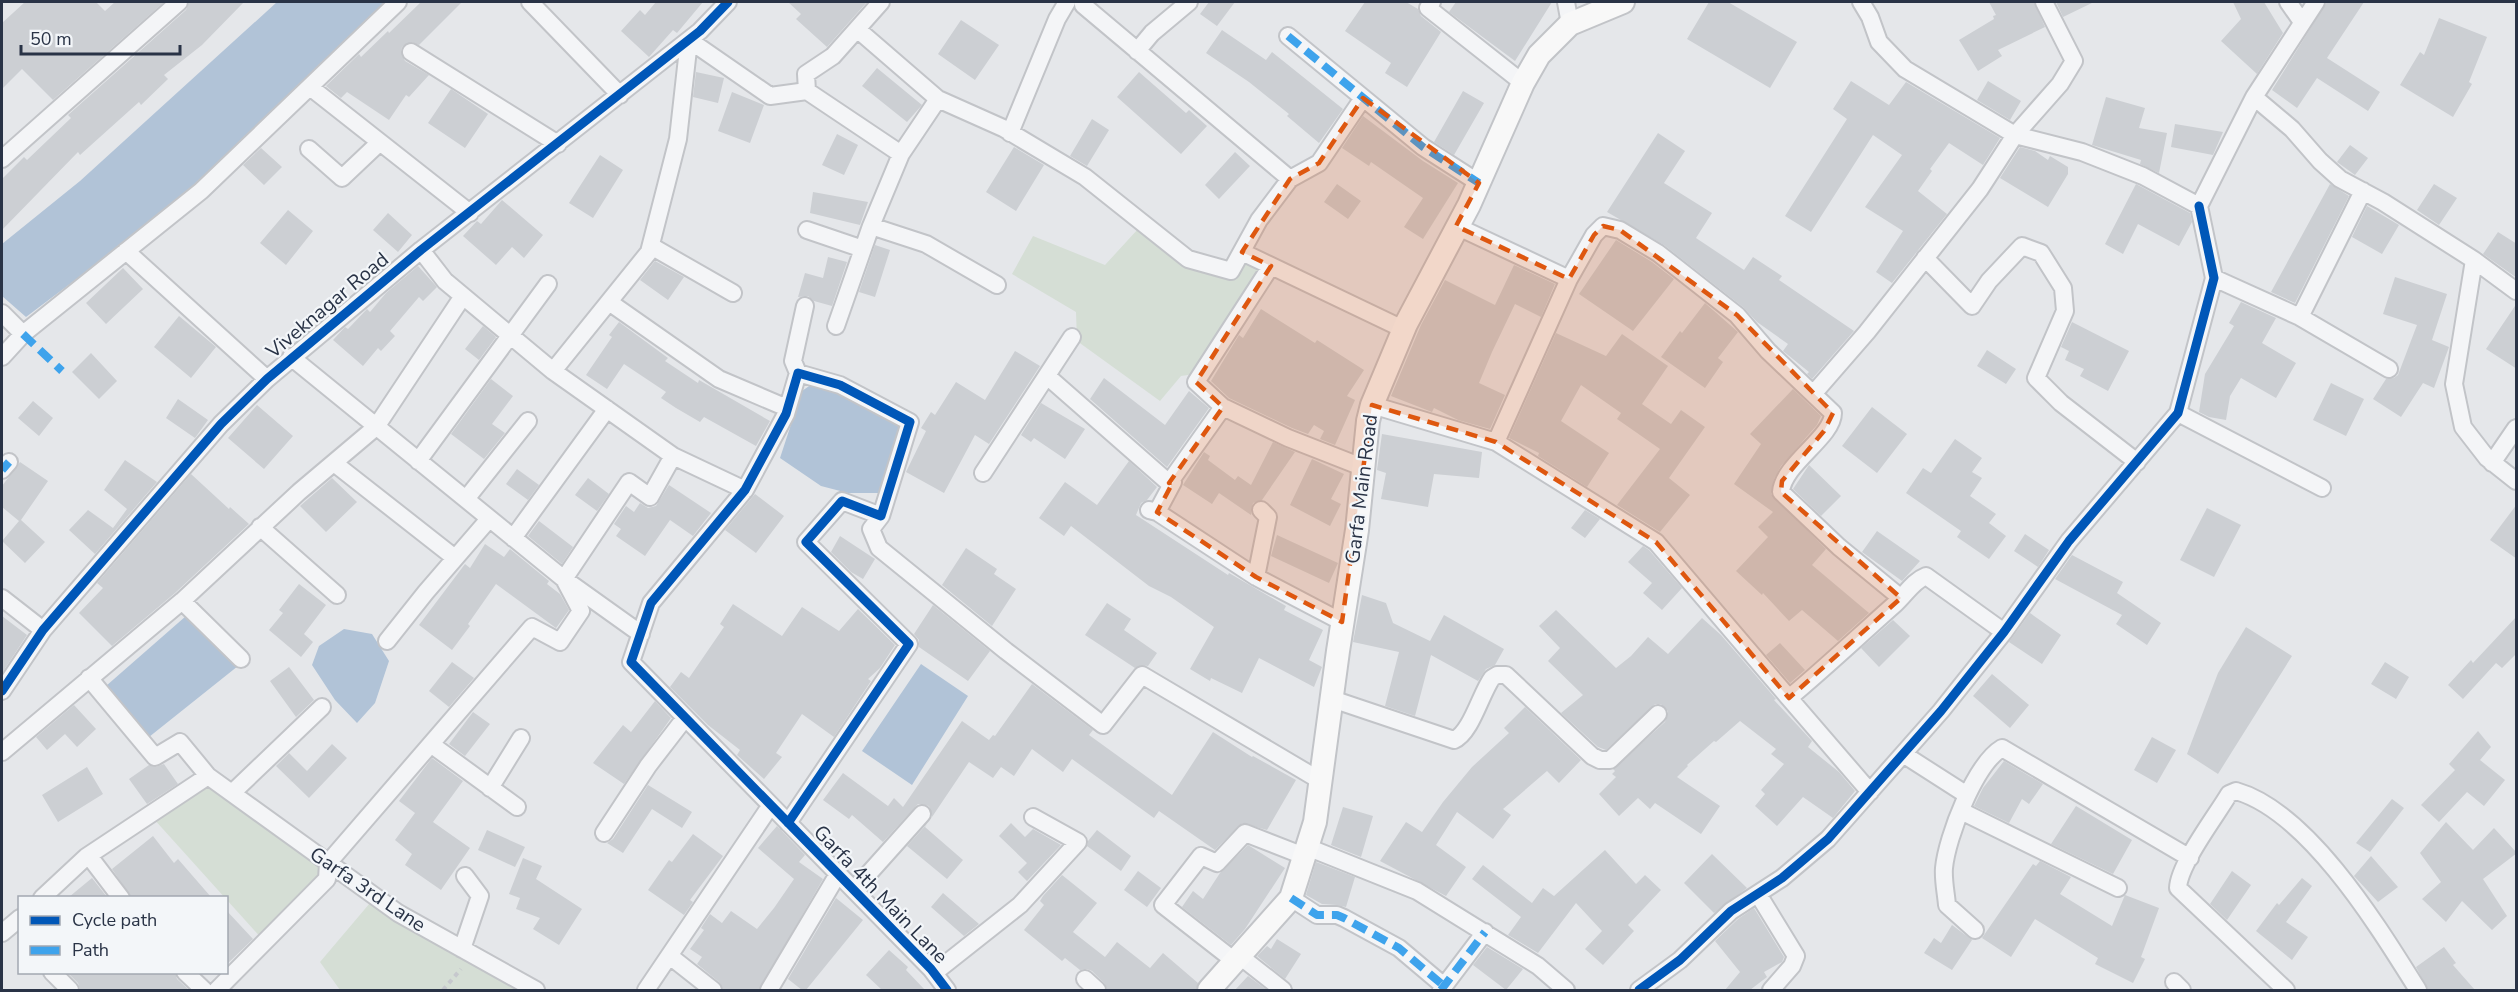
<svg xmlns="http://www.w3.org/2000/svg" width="2518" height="992" viewBox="0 0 2518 992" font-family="'Nunito Sans',sans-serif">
  <rect width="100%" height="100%" fill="#e5e7ea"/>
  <!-- green -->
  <path fill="#d5ded5" d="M1138,229L1226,276L1244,258L1261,268L1195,374L1181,376L1160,401L1077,341L1076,312L1012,274L1033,236L1105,265Z
    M206,781L320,862L323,878L264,941L153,818Z
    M370,903L525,990H340L320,962Z"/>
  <!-- water -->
  <path fill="#b1c3d7" d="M277,2H403L199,187L26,317L2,296V244L80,181Z
    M812,384C846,392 885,404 907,431L881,493H848L821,486L780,458L802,391Z
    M186,616L238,666L149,737L106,686Z
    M344,629L372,634L389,661L375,703L357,723L335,700L312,665L319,646Z
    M921,664L968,696L912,785L862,751Z"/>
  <!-- building -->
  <path fill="#cccfd3" d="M25,2H96L105,11L115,2H164L53,100L22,69L2,89V23Z
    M189,2H244L202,45L164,75L168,79L141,105L139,102L80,155L78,152L2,230V179L24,157L27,160L71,118L68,115L186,10Z
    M421,2H462L419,45L411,42L402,47L401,52L405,61L429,75L409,97L406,95L389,120L347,92L341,98L326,86L359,54L361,57L388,31L389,33Z
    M656,2H703L677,33L673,30L649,57L621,31L640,10L645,15Z
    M788,2H867L827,47L796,19L801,14Z
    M1209,2H1235L1217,26L1200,14Z
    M1365,2H1406L1418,9L1421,16L1441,32L1407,87L1385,73L1391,63L1345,31Z
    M1456,2H1552L1515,61L1449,12Z
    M1709,2H1728L1797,42L1770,88L1687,39Z
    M1989,2H2034L2045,27L1998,50L2002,56L1978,71L1959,40L1994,19L1993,16L1996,15Z
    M2056,2H2094L2063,17Z
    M2233,2H2264L2283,33L2257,74L2221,41L2241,19Z
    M2327,2H2364L2327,58L2380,92L2368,111L2317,78L2297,108L2272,90Z
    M2439,18L2487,37L2469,82L2472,84L2453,117L2400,85L2420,52L2424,55Z
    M961,20L999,45L975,80L938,54Z
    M1222,30L1266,60L1272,52L1343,109L1319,143L1287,116L1289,114L1249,82L1206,53Z
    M877,68L922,105L907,122L862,86Z
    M696,72L724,78L718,103L693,97Z
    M1139,72L1186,113L1189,110L1207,126L1181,154L1117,97Z
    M1851,81L1889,105L1906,82L2000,138L1983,165L1949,143L1930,169L1932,171L1918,191L1947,214L1892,283L1876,272L1903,231L1865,207L1902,155L1873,135L1811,232L1785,216L1847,119L1833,109Z
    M1988,81L2021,101L2010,120L1977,100Z
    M451,89L488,114L465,148L428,123Z
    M1463,91L1484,103L1454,155L1434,142Z
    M732,92L764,105L750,143L718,131Z
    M2106,97L2145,108L2139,128L2167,133L2159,173L2140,164L2141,160L2092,145Z
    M1363,116L1423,161L1458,183L1423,239L1404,227L1423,198L1371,162L1369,166L1342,148Z
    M1092,119L1109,130L1087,166L1070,156Z
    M2175,124L2223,132L2213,155L2171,147Z
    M1658,133L1685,151L1664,183L1712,213L1696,238L1744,270L1753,257L1782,276L1779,280L1854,331L1812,379L1807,374L1809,372L1783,351L1788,344L1757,322L1743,307L1664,245L1607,212Z
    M837,134L858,145L844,175L822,165Z
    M2350,145L2368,158L2355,175L2337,162Z
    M1014,147L1044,165L1016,211L986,192Z
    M2020,147L2035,151L2048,160L2050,156L2068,167V174L2048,207L2000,178Z
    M261,148L282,167L264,185L243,165Z
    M1235,152L1250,166L1219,199L1205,185Z
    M600,155L623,170L593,218L569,203Z
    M1337,184L1361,201L1348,219L1324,202Z
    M2136,184L2190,213L2192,222L2179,246L2138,224L2123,254L2105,244Z
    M2330,184L2349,196L2295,303L2271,292Z
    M2434,184L2457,198L2439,225L2417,210Z
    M813,192L868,202L860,225L810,213Z
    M502,200L543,235L524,258L512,247L496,265L463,236L477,221L481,224Z
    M2367,206L2399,225L2382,254L2352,237Z
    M288,210L313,231L286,265L260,243Z
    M388,213L412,235L398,252L373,230Z
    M2498,232L2517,244V278L2483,254Z
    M1616,240L1652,262L1674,279L1633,331L1579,294Z
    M875,245L890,250L875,297L859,292Z
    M828,257L847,262L832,306L814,301L808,296L798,297L805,273L823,278Z
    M655,261L684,277L668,300L640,280Z
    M1514,265L1555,284L1541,317L1515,304L1492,352L1479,383L1505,395L1490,429L1458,420L1434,408L1432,412L1391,396L1421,325L1445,280L1495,305Z
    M418,266L437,287L423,301L419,297L390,331L395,336L381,351L378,348L363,366L333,340L345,327L348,329L367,309L370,312L386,293Z
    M123,268L143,289L106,324L86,303Z
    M2395,277L2447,294L2432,340L2449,347L2434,388L2423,383L2401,417L2373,399L2386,379L2394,378L2398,375L2417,325L2383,314Z
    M2241,302L2276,318L2262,343L2296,363L2276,398L2241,378L2230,396L2226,420L2209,417L2199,412L2205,374L2234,326L2229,323Z
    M1705,303L1738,332L1718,358L1723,362L1705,388L1661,357L1680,331L1682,333Z
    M2517,303V369L2486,349Z
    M1261,309L1315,343L1317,340L1364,370L1347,396L1355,400L1335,445L1320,439L1324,431L1314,425L1308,434L1292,428L1229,398L1211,381L1239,335L1243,338Z
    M179,316L216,347L191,378L154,347Z
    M619,322L668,358L665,361L698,383L699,380L770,421L756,446L704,417L700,422L676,408L661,398L666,392L624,364L607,389L586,375L612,337L609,335Z
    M2072,322L2129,351L2108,391L2080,376L2084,369L2065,360L2069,351L2061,347Z
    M483,326L496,337L479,360L465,349Z
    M1556,333L1606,356L1622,334L1668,366L1642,404L1671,424L1681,410L1705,427L1669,478L1690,495L1660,532L1617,505L1660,449L1617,419L1621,413L1581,385L1561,421L1609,453L1587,487L1538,456L1539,453L1509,438Z
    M1987,350L2016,369L2006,384L1977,366Z
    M1015,351L1040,366L989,444L975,435L944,493L906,472L926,431L921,428L931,412L935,415L956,382L985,400Z
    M91,353L117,381L99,399L72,372Z
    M1104,378L1165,425L1189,391L1209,408L1167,467L1090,399Z
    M491,379L513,396L492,424L505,433L484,459L451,434Z
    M2331,383L2364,399L2346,436L2313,420Z
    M1793,389L1821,416L1817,425L1781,466L1774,479L1771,494L1826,549L1812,565L1869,613L1838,641L1802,610L1789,621L1763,593L1762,595L1736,571L1768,537L1758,527L1773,512L1734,484L1761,444L1750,434Z
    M178,399L208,420L195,438L166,418Z
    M33,401L53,418L39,436L18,418Z
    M1041,403L1085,429L1065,459L1034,438L1031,442L1021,435Z
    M257,405L293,436L264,469L228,438Z
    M1872,407L1907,434L1877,473L1842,446Z
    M1382,434L1482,452L1479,478L1434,474L1428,507L1381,499L1386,473L1377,470Z
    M1955,439L1982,458L1972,472L1982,478L1970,496L1996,514L1989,523L2006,536L1989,559L1957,537L1961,531L1906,493L1923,468L1931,473Z
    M1273,442L1295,452L1262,500L1253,503L1251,515L1219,493L1212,504L1183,485L1204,452L1210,456L1208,460L1235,480L1238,476L1251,485Z
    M1312,459L1344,474L1331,499L1341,504L1330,526L1290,505Z
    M125,460L157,482L95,554L69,530L88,510L113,528L127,509L104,490Z
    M1129,461L1157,487L1147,500L1141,503L1136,515L1228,575L1229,573L1286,606L1284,610L1323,630L1309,660L1322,667L1314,687L1259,658L1242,693L1211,678L1210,681L1190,669L1214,627L1171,597L1149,586L1071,526L1064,536L1039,518L1065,482L1097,505Z
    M20,462L48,481L21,520L45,542L25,563L2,541L19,521L2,507V486Z
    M1809,465L1841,496L1821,516L1793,489Z
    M517,469L539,485L528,500L506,484Z
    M191,474L229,509L230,507L249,524L175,593L112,646L79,613L103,588L97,583Z
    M332,478L357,502L326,532L300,506Z
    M588,478L609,494L597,511L575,495Z
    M669,485L711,513L693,536L670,520L645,556L616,536L621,529L614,524L626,506L634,512L640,503L648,508L656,506Z
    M755,494L784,516L756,553L725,530Z
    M2517,504V559L2490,540Z
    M2207,508L2241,525L2214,577L2180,560Z
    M1585,510L1600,519L1585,538L1571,528Z
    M539,521L573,547L562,564L528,536Z
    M1877,531L1920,561L1902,581L1862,552Z
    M2025,534L2049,550L2038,567L2014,551Z
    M1277,535L1338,563L1329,583L1271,556Z
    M840,536L875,559L863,579L851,572L831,552Z
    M485,544L504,557L510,549L549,581L547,584L560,594L569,610L556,628L496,584L468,624L470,626L452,650L419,625L465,564L470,568Z
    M1643,546L1649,550L1682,588L1662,610L1643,593L1652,583L1628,562Z
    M966,548L997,569L994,574L1016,589L992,626L942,585Z
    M2072,555L2123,582L2117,593L2161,623L2147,645L2116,624L2122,615L2055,579Z
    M299,584L326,605L304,634L313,642L301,657L269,630L283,613L279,610Z
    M1362,595L1386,603L1393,623L1430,641L1444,615L1504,649L1495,665L1486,669L1478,681L1431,655L1415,716L1385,706L1399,652L1353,642Z
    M1107,603L1131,619L1124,630L1157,653L1148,666L1142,665L1135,668L1085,635Z
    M733,604L782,636L802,607L839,631L858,609L895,645L880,668L868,679L871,681L834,737L802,714L776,753L782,757L764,779L737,755L740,750L708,725L670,687L681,672L689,678L724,627L720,624Z
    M933,605L990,651L968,681L919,647V640L914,634Z
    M1556,610L1616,668L1631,656L1648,637L1668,654L1702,618L1721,635L1776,699L1774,700L1812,741L1808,747L1839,772L1855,791L1833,818L1803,797L1777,826L1755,806L1765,794L1761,790L1784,764L1771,754L1776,749L1740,721L1716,742L1714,741L1687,765L1688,766L1677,777L1720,806L1701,834L1655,803L1650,809L1638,798L1619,816L1599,794L1616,777L1612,774L1615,771L1613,769L1665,722L1668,711L1661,704H1655L1606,750L1598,747L1561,713L1583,695L1548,661L1560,648L1539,626Z
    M2030,613L2061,635L2042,664L2009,642Z
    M2,616L27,635L2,673Z
    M2517,616V653L2502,668L2496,663L2463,699L2448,685L2471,660L2473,663Z
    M1893,620L1910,636L1879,667L1861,648Z
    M2246,627L2292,656L2218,774L2187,754L2218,673Z
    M1780,643L1805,670L1790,683L1766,655Z
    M452,662L474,678L449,707L429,691Z
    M2385,662L2409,677L2396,699L2371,684Z
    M289,667L314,700L296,717L270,681Z
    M1992,674L2029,705L2010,728L1973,696Z
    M1032,684L1093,730L1089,735L1172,795L1213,732L1252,757L1253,756L1296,780L1267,830L1242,823L1215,850L1159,811L1154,818L1072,759L1063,772L1032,749L1014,776L1001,767L993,778L969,762L932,817L929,806L918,804L883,842L852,815L849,819L823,800L843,773L888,806L894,798L903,807L962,721L989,740L993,735L995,736Z
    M655,701L671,718L624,784L593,763L623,725L631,732Z
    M74,705L96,729L77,747L65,734L47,750L36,737Z
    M1525,707L1581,760L1559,783L1547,771L1503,809L1511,815L1493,839L1457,812L1436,845L1466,867L1446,896L1380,861L1406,822L1422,832L1443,802L1472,767L1509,733L1504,728Z
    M473,712L490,724L465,756L449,744Z
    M2478,731L2491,747L2480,760L2505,780L2484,806L2467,792L2439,822L2421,805L2455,770L2449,764Z
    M2152,737L2176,750L2157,783L2134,770Z
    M332,744L347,758L309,798L276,766L289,753L307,771Z
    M432,758L463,781L433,822L470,848L441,890L405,865L412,854L395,840L415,813L399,801Z
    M2004,761L2043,784L2029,804L2022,799L2009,823L1974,806L1983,788Z
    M164,764L178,784L147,804L129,779L149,765L156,767Z
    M87,767L103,794L58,822L42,795Z
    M648,785L692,812L682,828L652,809L623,853L607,843L613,839Z
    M2392,799L2404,808L2370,852L2356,843Z
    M2076,806L2132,840L2113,874L2051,844Z
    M1343,807L1373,816L1361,857L1331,845Z
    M2446,822L2473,850L2494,828L2517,853L2483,879L2507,916L2492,930L2462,901L2446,922L2422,899L2441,882L2420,853Z
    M1011,823L1025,837L1033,829L1061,845L1027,881L1018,872L1027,863L999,836Z
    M927,824L925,827L963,860L947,879L907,846Z
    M777,826L805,855L799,862L823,879L759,990H723L719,982L697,964L702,957L690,949L704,930L701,928L710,914L722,923L731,911L757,929L774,908L794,879L758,848Z
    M487,830L525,847L515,867L478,850Z
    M1097,830L1131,856L1121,871L1087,846L1088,841Z
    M693,834L723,856L690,900L693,902L684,915L648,890L669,860L672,862Z
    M153,836L174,863L178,859L211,897H131L112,869Z
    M1248,845L1285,868L1245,929L1231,945L1182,907L1193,891L1203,899L1220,873Z
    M1605,850L1636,884L1645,875L1661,890L1628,925L1634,931L1603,965L1585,949L1602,931L1576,903L1538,953L1508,935L1521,917L1472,879L1483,865L1532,903L1543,888L1554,896Z
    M1712,854L1747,888L1714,913L1684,883Z
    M2371,856L2398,887L2378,902L2354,876Z
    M523,858L542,866L536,879L582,909L559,945L533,929L540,918L516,909L520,898L509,894Z
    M2040,861L2071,877L2060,894L2112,926L2125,895L2159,908L2141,957L2145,959L2133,983L2095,964L2098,958L2035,919L2011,957L1982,938L2033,864L2036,866Z
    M1316,862L1355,877L1346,907L1337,905L1322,904L1306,895Z
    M1138,871L1161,888L1147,907L1124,890Z
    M2232,871L2251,885L2227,920L2210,904Z
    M1062,875L1097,903L1073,932L1105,957L1117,942L1150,968L1163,953L1198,983L1196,990H1107L1104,983L1092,971L1087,969L1080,970L1065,958L1062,961L1024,930L1044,905L1040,901L1043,896Z
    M92,878L107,897H69Z
    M2302,878L2312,886L2286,922L2308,937L2292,960L2256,931L2277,903L2279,905Z
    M943,893L979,924L964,936L931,907Z
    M836,898L863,920L806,990H802L788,979Z
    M1754,908L1784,957L1782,962L1764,972L1767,977L1750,990H1725L1740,972L1715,941L1738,919Z
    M226,910L253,939L226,965Z
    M1952,925L1972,940L1952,970L1924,953L1934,938L1941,943Z
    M1277,939L1301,954L1285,979L1257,956L1267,946L1271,949Z
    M1487,947L1523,969L1506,990L1473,965Z
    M2444,947L2456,963L2453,965L2475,990H2428L2416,967Z
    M889,950L908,967L906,970L925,990H882L866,975Z
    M67,972H175L177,979L189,990H80L78,983Z
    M1248,976L1267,990H1235Z"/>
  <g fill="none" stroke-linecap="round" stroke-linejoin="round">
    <!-- street casing -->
    <g stroke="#c2c4c8" stroke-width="20">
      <path id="street" d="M530,2L620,95
        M1083,2V5L1290,179
        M1432,2L1428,8L1523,83
        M1566,2L1570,24
        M1861,2L1870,17L1879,42L1905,69L2015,135L2082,152L2143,176L2199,206L2254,97
        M2288,2L2302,22
        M2316,2L2254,97L2292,129L2320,161L2340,179L2383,202L2474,260L2454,384L2463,427L2487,458L2516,481
        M857,29L938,99L1003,128L1085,177L1188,259L1231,271L1259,220L1290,179L1319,163L1363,98
        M1288,36L1423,147L1479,183
        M1137,51L1152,33L1189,2
        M411,52L558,144
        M310,87L470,213
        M807,91L806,74L833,56L881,2
        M1010,133L1057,19L1067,2
        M309,149L342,178L379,143
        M2,159L179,2
        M871,226L926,244L997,285
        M1456,226L1569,279L1594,235L1603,226L1620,230L1658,253L1737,315L1768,351L1833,413C1833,437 1783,464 1781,492L1839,547L1901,598
        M807,230L863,249
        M651,246L733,293
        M421,250L445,281L553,371L673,456L745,490
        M126,251L267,379
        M1242,252L1403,329
        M1925,258L1972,306L1989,281L2022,246L2041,253L2063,288L2065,311L2036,378L2061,403L2137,462
        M2474,260L2516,291
        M1271,266L1196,382L1223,407L1288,438L1362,467
        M2214,278L2300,317L2363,191
        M609,302L719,379L787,408
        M2,313L23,334
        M2300,317L2389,369
        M836,326L871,226L901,154L938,99
        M2,357L23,334L201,191L398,2
        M291,357L564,579L641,634
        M553,371L649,252L678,139L689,40L770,96L807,91L901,154
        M798,373L793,361L805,306
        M1047,376L1169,483
        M1814,393L1867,332L1980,189L2015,135L2060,84L2074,61L2044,2
        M1372,405L1496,442L1656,542L1789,698
        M2178,413L2322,488
        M1496,442L1569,279
        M418,461L548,284
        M334,463L455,558
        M2492,463L2516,428
        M2,470L9,462
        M983,473L1072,337
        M466,499L528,421
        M1149,510L1157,512L1256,577L1342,622
        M1157,512L1173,482L1169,483L1223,407
        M881,516L871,529L879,548L1006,651L1103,725L1142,675L1321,781
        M260,527L337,595
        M513,538L607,409
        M1256,577L1268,517L1261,510
        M2,598L43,630
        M182,601L241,659
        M387,641L426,592L489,519
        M89,678L155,757L180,742L208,776L398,913L536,990
        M2,691L43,630L221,424L267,379L421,250L700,31L728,2
        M1332,699L1454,740C1471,733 1481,693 1492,678L1497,675H1506L1592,756L1600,760H1610L1658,714
        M432,745L517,807
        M2,752L182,601L299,492L376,427L463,296
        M1903,754L1967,795
        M490,788L521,738
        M1870,792L1789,698C1826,667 1860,635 1895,604C1906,594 1913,581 1926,576L2004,632
        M232,793L322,707
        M1961,811L2118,888
        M788,823L909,644L806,542L842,501L881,516L910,422L840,385L798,373L786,414L745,490L651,603L631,662L931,969L947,990
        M604,833L648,766L685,718
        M1307,847L1417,891L1538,966L1566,990
        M89,856L121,898
        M854,890L922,814
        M1758,894L1796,956L1792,966L1771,990
        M42,898L86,857L208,776
        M1291,898L1317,915H1337L1344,918L1399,948L1444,986
        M1975,930L1947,905C1946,893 1943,880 1944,868C1947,837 1975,764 2002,748L2190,858
        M2,933L20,918
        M462,949L480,896L465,876
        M671,957L713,990
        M1241,957L1283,990
        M1236,962L1163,905L1201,856L1217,863L1245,833L1304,856
        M52,972L70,990
        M185,972L204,990
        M934,973L1020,905L1078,842L1033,817
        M1085,979L1097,990
        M2174,982L2182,990
        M217,990L327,879L328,863L532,627L560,642L581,611L564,579L629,482L650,497L673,456
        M646,990L771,805
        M769,990L838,874
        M1441,990L1485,932
        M1639,990L1680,960L1731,911L1782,878L1828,839L1941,711L2004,632L2069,541L2178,413L2214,278L2199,206
        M2286,990L2178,888C2179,864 2216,816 2229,794L2236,791C2309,812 2379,928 2418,990"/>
    </g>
    <!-- secondary casing -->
    <g stroke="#c2c4c8" stroke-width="26">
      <path id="secondary" d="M1209,990L1291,898L1315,822L1338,651L1357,530L1368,421L1372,405L1406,324L1469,205L1523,83L1539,55L1570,24L1623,2"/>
    </g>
    <!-- path -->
    <path stroke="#c6c8cd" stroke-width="4" stroke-dasharray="4.5 4.5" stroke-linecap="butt" d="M443,990L461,969"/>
    <!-- street -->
    <use href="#street" stroke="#f4f5f7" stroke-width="16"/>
    <!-- secondary -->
    <use href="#secondary" stroke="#f8f8f8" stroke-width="22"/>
    <!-- quiet -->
    <path stroke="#3ea3ec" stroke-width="8" stroke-dasharray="15 8" stroke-linecap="butt" d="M1288,36L1423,147L1479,183
      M23,334L62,371
      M2,470L9,462
      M1291,898L1317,915H1337L1344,918L1399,948L1444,986
      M1441,990L1485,932"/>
    <!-- cycleway casing -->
    <g stroke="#f3f6f9" stroke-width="13">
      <path id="cycleway" d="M2,691L43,630L221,424L267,379L421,250L700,31L728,2
        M788,823L909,644L806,542L842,501L881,516L910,422L840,385L798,373L786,414L745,490L651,603L631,662L931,969L947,990
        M1639,990L1680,960L1731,911L1782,878L1828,839L1941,711L2004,632L2069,541L2178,413L2214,278L2199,206"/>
    </g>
    <!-- cycleway -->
    <use href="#cycleway" stroke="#0057b8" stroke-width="9"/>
  </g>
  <!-- marked area -->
  <path fill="#de570f" fill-opacity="0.2" stroke="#de570f" stroke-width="4.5" stroke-dasharray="12 8" stroke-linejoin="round" d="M1363,98L1479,183L1456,226L1569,279L1594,235L1603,226L1620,230L1737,315L1833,413L1824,431L1782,481L1781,492L1901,598L1789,698L1656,542L1496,442L1372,405L1342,622L1256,577L1157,512L1173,482L1169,483L1223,407L1196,382L1271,266L1242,252L1290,179L1319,163Z"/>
  <g text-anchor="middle" stroke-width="4.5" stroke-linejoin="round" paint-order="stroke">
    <!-- street labels -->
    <g font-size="20" fill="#293346" stroke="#f3f6f9">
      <text transform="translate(327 305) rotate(-40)" y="7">Viveknagar Road</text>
      <text transform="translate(1361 489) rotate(-83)" y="7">Garfa Main Road</text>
      <text transform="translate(368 889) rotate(34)" y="7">Garfa 3rd Lane</text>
      <text transform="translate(881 894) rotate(46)" y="7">Garfa 4th Main Lane</text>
    </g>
  </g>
  <!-- border -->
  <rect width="2518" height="992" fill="none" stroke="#293346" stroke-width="6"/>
  <!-- legend -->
  <rect x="18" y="896" width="210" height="78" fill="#f3f6f9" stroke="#a2a8b1" stroke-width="1.5"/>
  <rect x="30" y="916" width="30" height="9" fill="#0057b8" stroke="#a2a8b1" stroke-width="1.5"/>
  <text x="72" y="926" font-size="18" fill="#293346">Cycle path</text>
  <rect x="30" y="946" width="30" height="9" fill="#3ea3ec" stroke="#a2a8b1" stroke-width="1.5"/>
  <text x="72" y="956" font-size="18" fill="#293346">Path</text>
  <!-- scale -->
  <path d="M21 45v9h159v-9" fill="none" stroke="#293346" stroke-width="3"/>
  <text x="30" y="45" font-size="18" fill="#293346" stroke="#f3f6f9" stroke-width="4.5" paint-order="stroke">50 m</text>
</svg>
